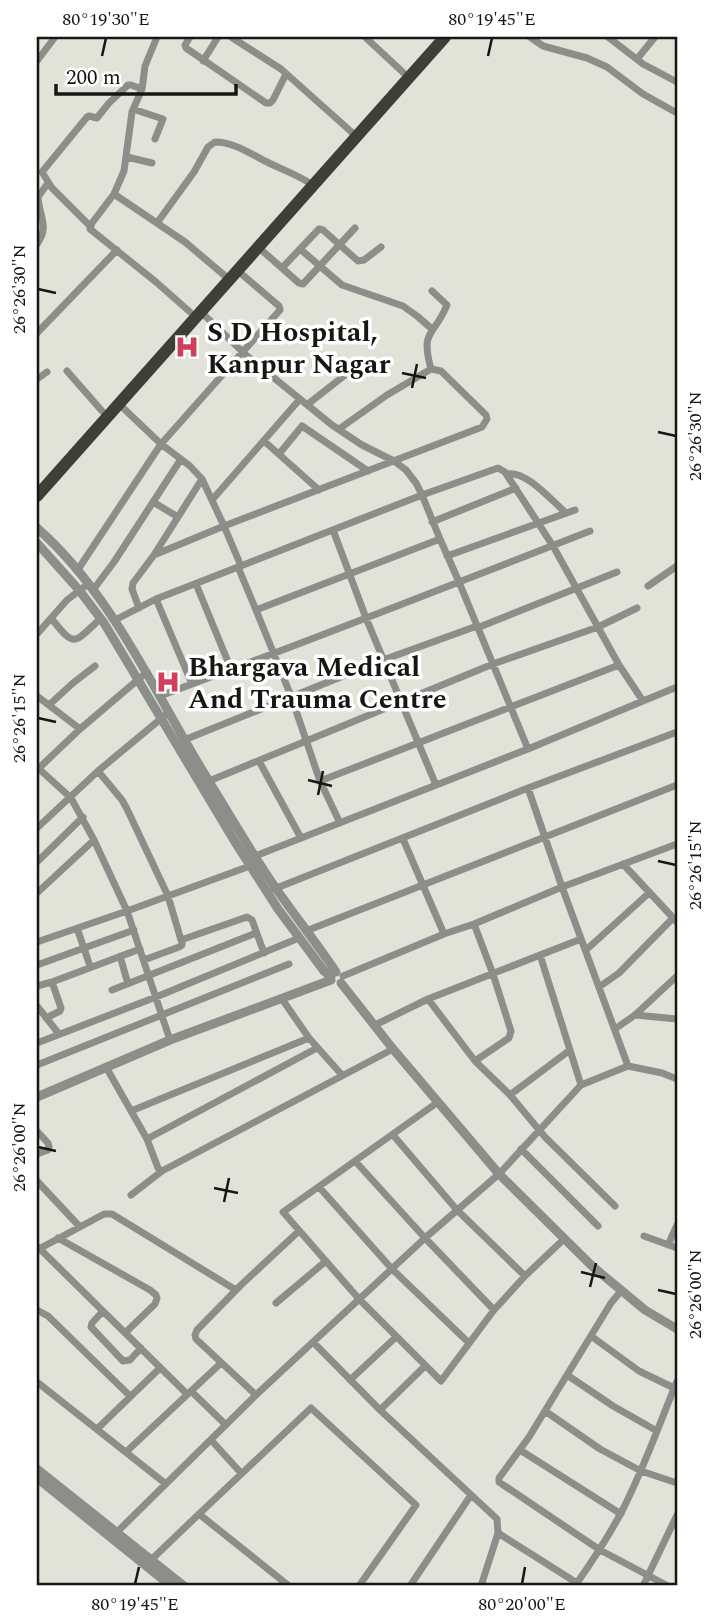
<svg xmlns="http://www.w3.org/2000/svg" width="714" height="1623" viewBox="0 0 714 1623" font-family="Spectral,serif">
  <rect width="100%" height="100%" fill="#e2e3d8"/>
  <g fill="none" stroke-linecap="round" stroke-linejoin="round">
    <!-- minor -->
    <path stroke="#8c8e8a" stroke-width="7" d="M157,37L145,66L142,89L132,112L124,171L114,194L92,223L90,229L156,282L190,312
      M190,37L185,45L186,48L266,103H270L273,100L286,74
      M231,37L281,69L356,136
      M365,37L408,77
      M530,37L543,46L587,58L607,67L643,94L677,113
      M608,37L643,64L677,82
      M637,59L655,37
      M37,61L55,37
      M203,61L218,37
      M133,109L163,119L155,139
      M127,157L152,163
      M114,194L185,242L224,275
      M157,223L194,172L208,147L215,142C234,142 251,154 267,162C281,169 295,174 308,182
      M90,226L52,188L42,172L87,117L89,116L97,118L109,103L128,85H131L142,89
      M37,244C50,227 39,216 38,197L48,183
      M258,247L299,283L303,284L355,228
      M300,249L342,285L403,306L417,316L432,329
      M282,268L319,229L323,230L358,261L364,260L381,247
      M200,311L247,356L332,425L362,445L394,461L406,470L416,483L422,495L498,468L505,472L553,546L619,665L643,701L528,749
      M37,333L117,250
      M431,369C420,329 434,337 447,305L432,291
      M67,371L102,411
      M37,379L47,372
      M119,404L161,444L190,466L202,479L224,526L241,566
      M308,404L354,368
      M264,441L319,490
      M279,454L302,426L368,471
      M507,474C526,470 552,501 566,513
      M212,500L300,399
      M153,502L178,517
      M432,522L516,488
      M333,530L366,618L436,785
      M154,555L202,479
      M447,556L575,510
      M238,567L256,610
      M77,571L161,444L280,310L279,306L237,270
      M196,584L231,669
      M648,586L677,566
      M93,590L114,562L181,459
      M156,599L192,684
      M139,608L132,589L133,583L154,555L224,526L482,427L487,419L486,415L441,371L431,369L387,395L339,429
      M51,618C75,648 73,644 100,619
      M115,620L156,599L422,495L440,539
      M477,628L617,572
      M37,634L67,600L88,584
      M37,696L80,729L147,672
      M160,696C260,659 359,621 459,582L440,539L256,610L291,696L320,781L340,823
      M643,701L677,687
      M49,705L73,683L95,666
      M184,740L383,660L477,626
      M259,761L301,838
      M37,767L71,798L94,840L127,911L170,1040
      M37,770L80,729
      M98,771L122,800L127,809L168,896L181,940L247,917L252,920L264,953
      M209,781L493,664L598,627L637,608
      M320,781L619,665
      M528,788L562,887L628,1066
      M37,828L98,771L169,712
      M403,839L444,934
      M250,858L528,749L459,582L590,531
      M37,862L83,817
      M623,864L677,922
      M274,889L528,788L677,732
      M37,893L94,840
      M474,924L493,974L511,1031L509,1038L475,1061
      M77,928L90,966
      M306,931L677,785
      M37,942L127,911L250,866
      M586,950L649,893
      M540,955L581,1085
      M120,956L128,984
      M144,960L179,947L182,945V940
      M37,965L134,930
      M343,976L444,934L474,924L562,887L677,844
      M37,986L52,982L140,949
      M599,987L619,973L673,918
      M112,990L256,933
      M282,999L309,1038L342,1075
      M428,999L475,1061L510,1095L545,1137L615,1206
      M37,1006L59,1034
      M635,1015L677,1019
      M46,1018L60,1011L61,1008L52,982
      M375,1025L428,999L581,939
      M615,1029L635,1015L677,976
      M37,1043L156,997L299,938
      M37,1065L289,964
      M106,1067L147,1139L158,1168L162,1171L393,1049
      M510,1095L570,1050
      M438,1102L283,1212L359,1299L441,1381L494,1310L525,1276L564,1239
      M131,1111L309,1038
      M37,1131L48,1143L49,1147L48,1150L37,1154
      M393,1135L457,1210L525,1276
      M147,1139L317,1048
      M521,1149L598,1226
      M355,1161L425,1238L494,1310
      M37,1181L80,1227
      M319,1187L392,1269L469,1343
      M131,1195L162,1171
      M644,1236L677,1248
      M58,1238L150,1290L156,1295L157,1298L155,1304L125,1333
      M668,1245L677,1225
      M38,1247L187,1394
      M37,1250L104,1214H112L236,1290
      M621,1291L611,1303L529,1437L499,1478V1482L600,1550L668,1586
      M276,1303L326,1261
      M37,1310L48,1316L130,1396
      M103,1311L92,1323L91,1327L123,1361L130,1360L141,1348
      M591,1336L639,1371L674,1388
      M313,1342L380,1410L497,1519L498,1533L481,1586
      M567,1375L613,1406L657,1431
      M350,1380L396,1337
      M37,1382L166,1484
      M191,1391L226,1425
      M256,1395L196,1339L195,1335L197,1330L241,1285L299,1231
      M380,1410L425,1366
      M545,1411L600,1449L641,1471L677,1483
      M97,1429L160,1368
      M211,1440L241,1473
      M520,1450L621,1514
      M126,1452L221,1363
      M199,1514L311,1408L416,1505L359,1586
      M498,1533L577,1583C593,1560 608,1537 621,1513C643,1471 659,1425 677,1381
      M114,1535L256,1395L425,1238L499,1174L581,1085L628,1066L662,1073L677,1079
      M151,1560L199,1514L289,1586
      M410,1586L471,1495
      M643,1586L677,1515"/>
    <!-- tertiary -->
    <path stroke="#8c8e8a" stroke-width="9" d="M37,528C110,592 152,687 201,768C226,809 250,851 277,890C296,917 317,944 336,972
      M37,543L79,590L104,623L235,842L278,909L324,971L331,977
      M341,983L393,1049L499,1174L592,1266L645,1310L677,1329
      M37,1097L170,1040L331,980
      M37,1469L184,1586
      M37,1478L171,1586"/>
    <!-- trunk -->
    <path stroke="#3c4038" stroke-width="12" d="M37,496L445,37"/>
  </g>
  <!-- ticks -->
  <path fill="none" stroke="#161713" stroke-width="2.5" d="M102,56L106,38M488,56L492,38M38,289L56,293M402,373L426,378M412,388L417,364M658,432L676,436M38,718L56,722M308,780L332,786M318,795L323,771M658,861L676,865M38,1147L56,1151M214,1188L238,1193M224,1202L229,1178M581,1272L605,1278M590,1287L596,1263M658,1290L676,1294M135,1584L139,1567M522,1584L525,1567"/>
  <!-- icons -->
  <defs>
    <g id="hospital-bare" transform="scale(1.89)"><path d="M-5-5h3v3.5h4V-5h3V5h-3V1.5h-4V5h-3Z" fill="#cf3f59" stroke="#fff" stroke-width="2.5" paint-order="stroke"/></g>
  </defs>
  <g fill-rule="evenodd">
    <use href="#hospital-bare" x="187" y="347"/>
    <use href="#hospital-bare" x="168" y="682"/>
  </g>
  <g text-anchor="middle" stroke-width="7" stroke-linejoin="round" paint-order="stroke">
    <!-- poi labels -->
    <g font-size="28" font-weight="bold" fill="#161713" stroke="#fff" text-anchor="start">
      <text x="207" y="341">S D Hospital,<tspan x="207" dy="32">Kanpur Nagar</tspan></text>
      <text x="188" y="676">Bhargava Medical<tspan x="188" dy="32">And Trauma Centre</tspan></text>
    </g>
  </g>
  <!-- border -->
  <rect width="714" height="1623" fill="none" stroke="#ffffff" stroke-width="77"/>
  <!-- scale -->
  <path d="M56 84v10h180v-10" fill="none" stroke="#161713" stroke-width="3.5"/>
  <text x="66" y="84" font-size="21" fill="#161713" stroke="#ffffff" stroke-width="5" paint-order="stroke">200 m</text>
  <rect x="38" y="38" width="638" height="1546" fill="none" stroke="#161713" stroke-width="2.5"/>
  <g font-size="18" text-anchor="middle" fill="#161713">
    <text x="106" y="25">80°19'30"E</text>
    <text x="492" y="25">80°19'45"E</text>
    <text transform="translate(19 289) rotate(-90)" y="6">26°26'30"N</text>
    <text transform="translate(695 436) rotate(-90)" y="6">26°26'30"N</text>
    <text transform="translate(19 718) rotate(-90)" y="6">26°26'15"N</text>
    <text transform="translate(695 865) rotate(-90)" y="6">26°26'15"N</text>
    <text transform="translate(19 1147) rotate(-90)" y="6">26°26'00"N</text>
    <text transform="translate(695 1294) rotate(-90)" y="6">26°26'00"N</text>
    <text x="135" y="1610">80°19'45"E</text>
    <text x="522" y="1610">80°20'00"E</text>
  </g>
</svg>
